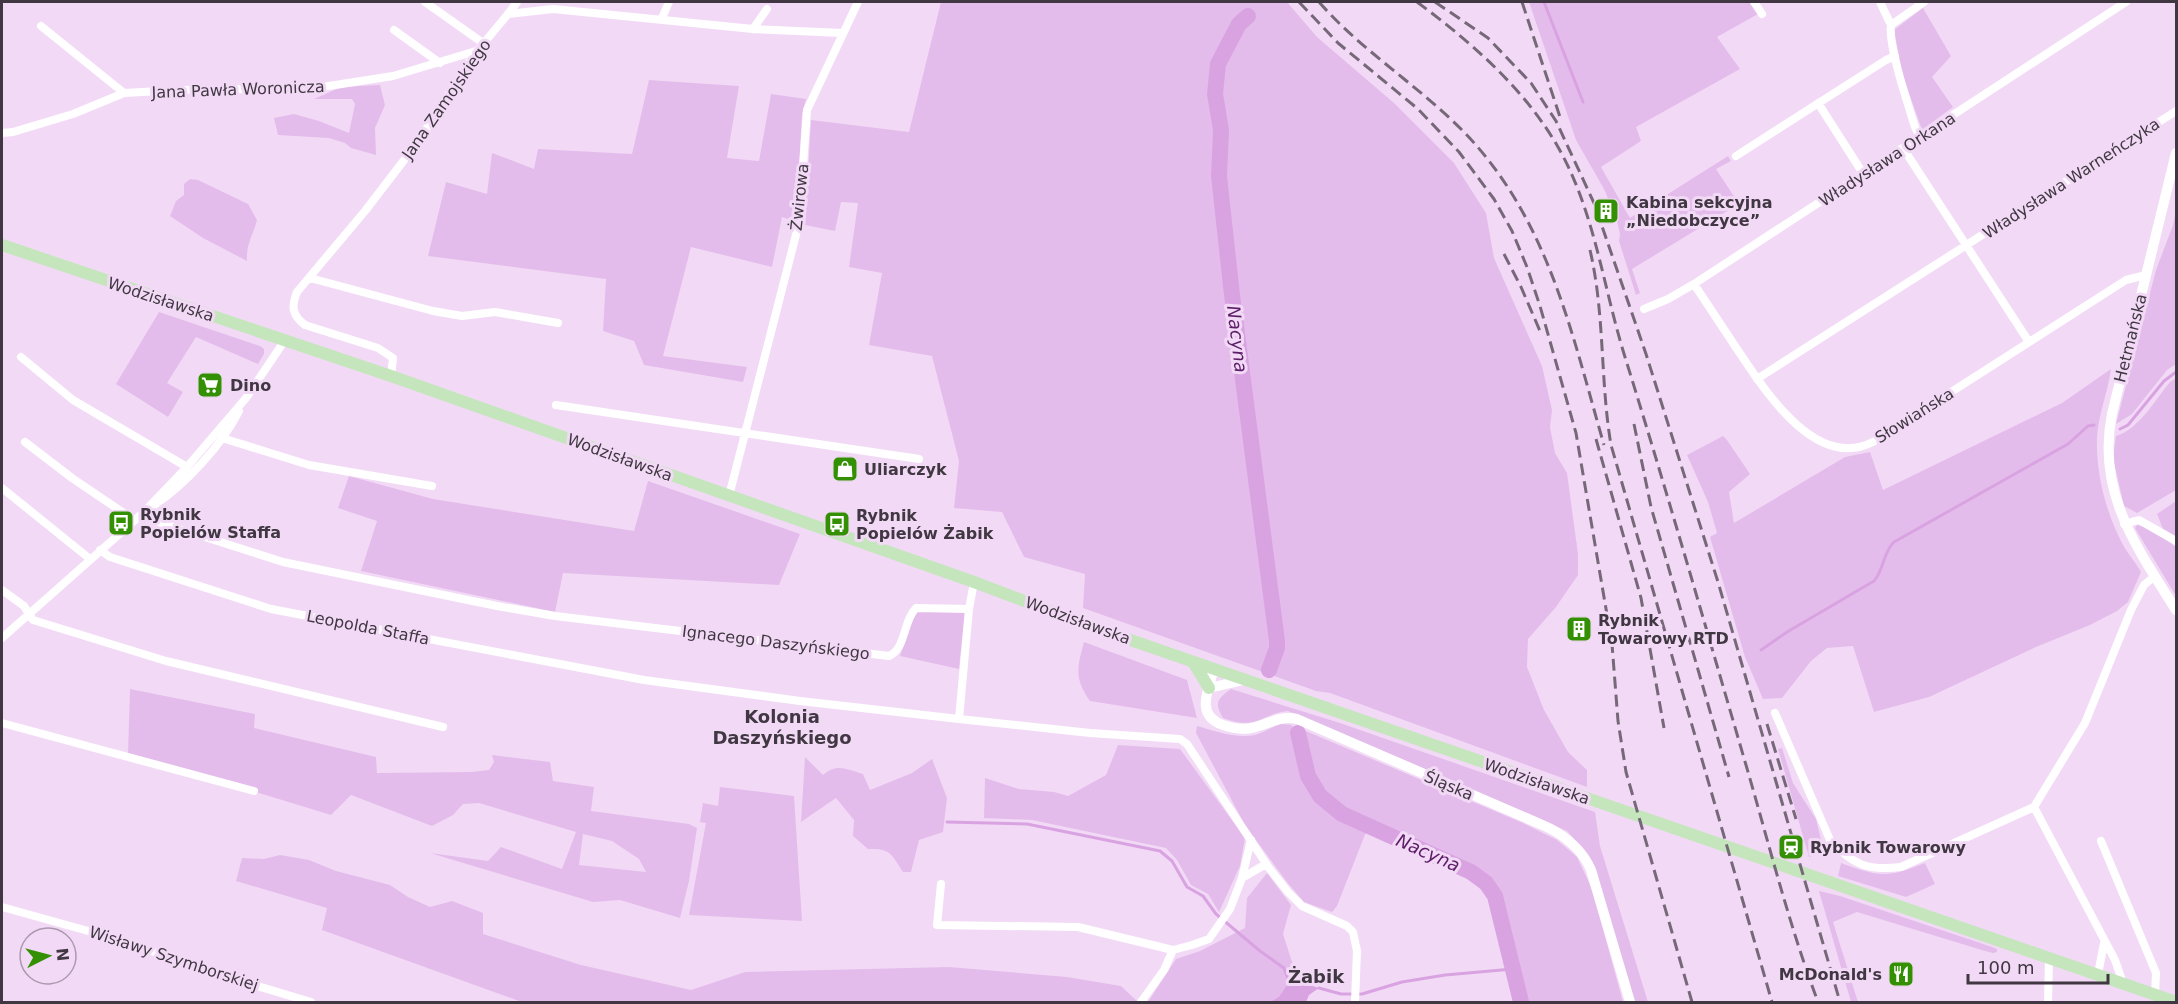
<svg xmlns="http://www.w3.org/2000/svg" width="2178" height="1004" viewBox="0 0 2178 1004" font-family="'DejaVu Sans',sans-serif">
  <rect width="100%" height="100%" fill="#f2daf6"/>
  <!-- green -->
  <path fill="#e4bceb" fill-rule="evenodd" d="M941,2H1287L1317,37L1394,103L1454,163L1486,213L1494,258L1542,366L1552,410L1550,427L1555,453L1567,473L1578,554V575L1556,607L1528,639L1527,667L1544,710L1568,752L1587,770V787L1330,693L1316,691L1083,608L1085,574L1024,557L1002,512L954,508L959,461L932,356L869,345L882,273L849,267L858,203L841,202L835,231L805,225L811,120L909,132Z
    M1529,2H1750L1758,14L1717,37L1740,69L1636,127L1641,141L1601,167L1630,218L1728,156L1731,161L1716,169L1739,204L1632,269L1640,293L1636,295L1619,241L1620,234L1616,217L1604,189L1576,140Z
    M1923,8L1951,56L1932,77L1953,107L1922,130L1903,76L1894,30Z
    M649,80L739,86L727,158L759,161L771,94L806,99L802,114L796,222L782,217L772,267L691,247L663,356L747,367L743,382L644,365L634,341L603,331L606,279L428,256L446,182L487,194L492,153L534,169L538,149L632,154Z
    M380,85L385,105L375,128L376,155L351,148L345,143L329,138L278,135L274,118L294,114L319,121L349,133L355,104L352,99H314L341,87Z
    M190,179L198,180L248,204L257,220C253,236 246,243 247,261L203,238L170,216L176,201L184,195V184Z
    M2176,210V364L2167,370L2132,414L2116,424L2156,270L2173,225Z
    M159,312L260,346L264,349V354L258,364L196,337L167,383L183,392L168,417L116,384Z
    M2111,369C2108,392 2098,415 2097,438C2096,473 2105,509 2121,541C2126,552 2135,561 2141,572L2128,602L2117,611L2090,625L2036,647L1929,697L1874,712L1853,646L1827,648L1811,661L1782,698L1763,699L1745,657L1710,537L1717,533L1708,502L1687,455L1723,436L1727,440L1750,474L1729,492L1734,523L1845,457L1870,452L1883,490L2062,403Z
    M2176,378V490L2137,513L2124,506L2113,458L2116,436C2139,429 2155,400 2170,382Z
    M349,476L433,499L634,531L648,481L800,534L779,585L563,573L555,612L361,571L377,521L338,508Z
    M2176,501V537L2163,529L2157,514Z
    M2137,525L2149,528L2176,547V596L2135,528Z
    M920,609L965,611L959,669L900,656L914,614Z
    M1084,642L1187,680L1197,718L1090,701C1074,678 1077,668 1084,642Z
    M130,689L255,714L254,728L376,757L377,773L472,772L489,770L494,762L492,755L550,762L553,781L594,787L591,811L689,824L697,828L689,881L680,918L620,900L593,902L430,853L488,861L501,847L562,869L576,832L479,803L463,804L453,815L432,826L351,795L331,815L128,753ZM583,834L612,841L639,859L646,872L579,865Z
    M1231,689L1340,723L1595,812L1600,846L1648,1002H1635L1596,871L1581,847L1567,831L1288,711C1259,714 1258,731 1223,718C1214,703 1217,699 1231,689Z
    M1282,724L1292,725C1296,742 1302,776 1310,790C1322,810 1345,824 1366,832L1337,906L1332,912L1304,902L1287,882L1245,825L1196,733L1197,726C1215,731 1236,739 1255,735C1264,733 1272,726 1282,724Z
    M1301,729L1523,823L1557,840L1577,857L1592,889L1623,1002H1518L1492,895L1479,882L1349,822L1334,812L1310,773L1311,772Z
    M1118,745L1180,749L1245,838L1240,866L1219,912L1208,894L1191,885L1177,860L1166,848L1032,820L984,818L985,778L1019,789L1054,792L1068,796L1106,775Z
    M1782,748L1793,783L1816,819L1824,852L1809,857L1778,749Z
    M805,757L823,775C837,763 846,769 863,774L870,790L912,773L932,759L947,798L943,832L919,840L911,872H903C892,855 891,848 868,849L853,836L854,820L836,798L801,822Z
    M720,787L794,796L802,921L689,915L706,823L700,822L703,803L718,806Z
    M280,855L309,860L336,871L390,885L408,897L430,907L452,901L483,913V934L581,965L691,990L745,972L949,967L1067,977L1121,986L1138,1002H522L322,930L327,908L236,881L242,858L264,859Z
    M1841,863C1878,877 1888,878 1925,863L1935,884L1906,897L1838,876Z
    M1267,873L1291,905L1283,934L1305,1002H1148L1176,959L1200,951L1245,928L1247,898Z
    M1819,891L1840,896L1992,947L1997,949V952L1993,953L1985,951L1857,912L1833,922L1858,1002H1851Z"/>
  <!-- water -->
  <path fill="#d9a3e2" d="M1296,981L1319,988L1309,995L1306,1002H1270L1279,997L1289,982Z"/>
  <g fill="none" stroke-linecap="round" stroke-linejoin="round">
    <!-- stream -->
    <path stroke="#d9a3e2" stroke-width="3" d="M1544,2L1583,102
      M2120,429L2128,425L2164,381L2176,372
      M1761,650L1787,632L1874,581C1884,570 1883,552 1894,542L2068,444L2088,426L2094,425
      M947,822L1027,824L1160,851L1172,861L1187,887L1203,896L1216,914L1260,951L1284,968L1289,982
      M1319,988L1341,994H1362L1402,982L1445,975L1513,969"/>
    <!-- river -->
    <path stroke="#d9a3e2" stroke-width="16" d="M1248,16L1239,24L1218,64L1215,94L1221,130L1219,176L1232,295L1277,641V648L1269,670
      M1298,733L1308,776L1320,796L1342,814L1471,872L1486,883L1495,896L1521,1002"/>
    <!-- street -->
    <path stroke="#fff" stroke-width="8" d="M425,2L483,43
      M1754,2L1762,14
      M1880,2L1891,25
      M508,14L517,2
      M662,18L669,2
      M1891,25C1888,46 1908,104 1915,127L1920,137
      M1891,25L1924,2
      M41,26L124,93
      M753,29L767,9
      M394,30L440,63
      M1818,103L1864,175
      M2,133L13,132L73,114L124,93L179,90L316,88L393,76L476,51
      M1903,148L2029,342
      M1736,156L1886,60L1895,56
      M310,278L433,311L462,316L495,312L558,323
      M1694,284C1708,305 1721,325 1735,346C1762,386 1814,472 1873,442L2126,280L2146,275
      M1644,309L1668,299L1694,284L2126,2
      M21,357L73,400L187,467
      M391,376L393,358L378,348L305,325C292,315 291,307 297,292L365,211L418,142L473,56L508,14L553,9L753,29L842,33
      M1757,379L2176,111
      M556,405L919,459
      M222,438L309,465L432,486
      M25,442L72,478L134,520
      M2,488L90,559
      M729,496L799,223L807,110L858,2
      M153,506C185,485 222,445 239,411
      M139,516L283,562L497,606L555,616L889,656C906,649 903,621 916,608L969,609
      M2124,524L2139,520L2176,541
      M100,550L110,557L271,609L644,680L800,701L959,719L1090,733L1180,739L1187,744L1269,868L1288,892L1302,906L1347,926L1353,932L1357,951L1355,1002
      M2,590L24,606L33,620L166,661L443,727
      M2,638L142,514L187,467L246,398L285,340
      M1775,713L1830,840C1853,865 1867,871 1901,867L2034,807
      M959,719L969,609L974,582
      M2,723L254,791
      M2101,841L2156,973L2155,995
      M1242,878L1266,864
      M941,884L937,925L1078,927L1173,950L1192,945L1209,939L1230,909L1242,878L1251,840
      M2,907L117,939L224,976L311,1002
      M2098,974L2104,943
      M2123,983L2115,960L2034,807L2085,723L2131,610L2144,585L2155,576
      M1141,1002L1164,970L1173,950
      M2048,1002L2049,958"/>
    <!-- secondary -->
    <path stroke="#fff" stroke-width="10" d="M2176,153L2112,414C2096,492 2137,548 2176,610
      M1214,669C1208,690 1195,716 1223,725C1232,728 1242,730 1251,728C1268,725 1279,715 1297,719L1547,827C1566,836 1583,851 1591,870L1630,1002
      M1209,688L1244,680"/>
    <!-- primary -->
    <path stroke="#c5e5bd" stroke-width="12" d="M2,245L391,376L974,582L1093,627L2176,1002
      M1193,662L1209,688"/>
    <!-- rail -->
    <path stroke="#766879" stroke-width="3" stroke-dasharray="12 6" stroke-linecap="butt" d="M1299,2L1338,43L1418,109L1459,152L1494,199L1512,231L1527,267L1540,306L1576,433L1612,644L1618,721L1626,772L1692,1002
      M1319,2C1361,50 1416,84 1461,129C1548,217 1571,331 1604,445
      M1417,2C1471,42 1524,88 1558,147C1595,212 1603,287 1625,357C1667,492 1706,628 1746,765C1769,844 1789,925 1818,1002
      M1435,2L1488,38L1531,83L1556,121L1594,203L1646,354L1718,582L1840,1002
      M1522,2L1560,117
      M1590,250C1605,314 1600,380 1611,445L1772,1002
      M1504,254L1521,287L1540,331
      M1634,424L1651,507L1729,777
      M1596,439L1641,598L1664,728
      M1767,724L1796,819"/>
  </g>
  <!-- icons -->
  <defs>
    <g id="building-square" transform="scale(1.35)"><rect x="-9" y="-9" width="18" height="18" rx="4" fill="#349003" stroke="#f2daf6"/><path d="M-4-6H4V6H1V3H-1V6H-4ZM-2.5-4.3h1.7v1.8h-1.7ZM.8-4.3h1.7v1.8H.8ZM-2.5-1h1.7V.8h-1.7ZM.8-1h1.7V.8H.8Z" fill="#fff"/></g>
    <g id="supermarket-square" transform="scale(1.35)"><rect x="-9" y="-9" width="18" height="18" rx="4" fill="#349003" stroke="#f2daf6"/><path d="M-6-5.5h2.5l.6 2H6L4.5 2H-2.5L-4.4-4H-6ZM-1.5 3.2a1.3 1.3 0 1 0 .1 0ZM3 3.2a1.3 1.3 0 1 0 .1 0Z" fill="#fff"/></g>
    <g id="shop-square" transform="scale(1.35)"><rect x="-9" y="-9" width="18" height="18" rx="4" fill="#349003" stroke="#f2daf6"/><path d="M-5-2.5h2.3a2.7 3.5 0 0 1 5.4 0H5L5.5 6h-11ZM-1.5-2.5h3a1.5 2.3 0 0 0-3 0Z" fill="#fff"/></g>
    <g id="bus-square" transform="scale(1.35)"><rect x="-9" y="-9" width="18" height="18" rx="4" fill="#349003" stroke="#f2daf6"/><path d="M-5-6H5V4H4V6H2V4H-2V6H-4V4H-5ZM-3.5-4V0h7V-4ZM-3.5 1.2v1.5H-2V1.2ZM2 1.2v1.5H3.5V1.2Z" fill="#fff"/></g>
    <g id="station-square" transform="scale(1.35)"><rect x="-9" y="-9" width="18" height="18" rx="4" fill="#349003" stroke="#f2daf6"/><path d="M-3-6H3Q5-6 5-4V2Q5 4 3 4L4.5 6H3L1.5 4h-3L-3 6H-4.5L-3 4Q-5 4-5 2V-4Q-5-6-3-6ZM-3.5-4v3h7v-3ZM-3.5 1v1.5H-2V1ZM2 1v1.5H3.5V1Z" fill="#fff"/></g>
    <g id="restaurant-square" transform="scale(1.35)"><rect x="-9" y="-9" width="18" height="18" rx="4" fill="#349003" stroke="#f2daf6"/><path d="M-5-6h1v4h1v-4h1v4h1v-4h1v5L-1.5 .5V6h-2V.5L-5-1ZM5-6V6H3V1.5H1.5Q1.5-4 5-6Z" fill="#fff"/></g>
  </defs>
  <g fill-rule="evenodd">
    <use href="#building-square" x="1606" y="211"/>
    <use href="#supermarket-square" x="210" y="385"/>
    <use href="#shop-square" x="845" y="469"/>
    <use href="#bus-square" x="121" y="523"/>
    <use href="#bus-square" x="837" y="524"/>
    <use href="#building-square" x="1579" y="629"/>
    <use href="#station-square" x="1791" y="847"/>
    <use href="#restaurant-square" x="1901" y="974"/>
  </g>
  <g text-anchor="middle" stroke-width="6" stroke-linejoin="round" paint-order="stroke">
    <!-- street labels -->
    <g font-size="16" fill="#403742" stroke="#f2daf6">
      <text transform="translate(238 89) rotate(-2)" y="6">Jana Pawła Woronicza</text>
      <text transform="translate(446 99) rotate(-55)" y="6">Jana Zamojskiego</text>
      <text transform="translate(1887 159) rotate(-33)" y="6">Władysława Orkana</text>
      <text transform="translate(2071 178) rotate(-33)" y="6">Władysława Warneńczyka</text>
      <text transform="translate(799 197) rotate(-84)" y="6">Żwirowa</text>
      <text transform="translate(161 299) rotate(18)" y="6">Wodzisławska</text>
      <text transform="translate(2130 338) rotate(-76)" y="6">Hetmańska</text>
      <text transform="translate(1914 415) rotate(-32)" y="6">Słowiańska</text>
      <text transform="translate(620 457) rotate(20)" y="6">Wodzisławska</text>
      <text transform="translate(1078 620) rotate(20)" y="6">Wodzisławska</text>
      <text transform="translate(368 627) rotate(11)" y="6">Leopolda Staffa</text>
      <text transform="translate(776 642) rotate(7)" y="6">Ignacego Daszyńskiego</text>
      <text transform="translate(1537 781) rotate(19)" y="6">Wodzisławska</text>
      <text transform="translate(1449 785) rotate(23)" y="6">Śląska</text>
      <text transform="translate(174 958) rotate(18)" y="6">Wisławy Szymborskiej</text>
    </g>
    <!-- poi labels -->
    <g font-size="16" font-weight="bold" fill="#403742" stroke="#f2daf6" text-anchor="start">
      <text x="1626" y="208">Kabina sekcyjna<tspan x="1626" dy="18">„Niedobczyce”</tspan></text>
      <text x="230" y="391">Dino</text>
      <text x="864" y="475">Uliarczyk</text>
      <text x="140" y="520">Rybnik<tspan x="140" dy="18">Popielów Staffa</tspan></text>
      <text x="856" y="521">Rybnik<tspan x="856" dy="18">Popielów Żabik</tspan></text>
      <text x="1598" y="626">Rybnik<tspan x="1598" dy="18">Towarowy RTD</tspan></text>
      <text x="1810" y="853">Rybnik Towarowy</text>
      <text x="1882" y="980" text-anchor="end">McDonald's</text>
    </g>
    <!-- water labels -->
    <g font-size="18" font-style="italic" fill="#5c1c67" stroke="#f2daf6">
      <text transform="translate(1237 339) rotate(83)" y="6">Nacyna</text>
      <text transform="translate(1428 853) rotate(24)" y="6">Nacyna</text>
    </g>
    <!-- neighbourhood labels -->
    <g font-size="18" font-weight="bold" fill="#403742" stroke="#f2daf6">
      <text x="782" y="723">Kolonia<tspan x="782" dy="21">Daszyńskiego</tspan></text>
      <text x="1316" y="983">Żabik</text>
    </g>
  </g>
  <!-- border -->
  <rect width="2178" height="1004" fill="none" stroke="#403742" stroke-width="6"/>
  <!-- north arrow -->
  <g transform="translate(48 956) rotate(84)"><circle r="28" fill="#f2daf6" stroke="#ab99ae" stroke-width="1.5"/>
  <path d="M0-4.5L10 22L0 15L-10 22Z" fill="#349003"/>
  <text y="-9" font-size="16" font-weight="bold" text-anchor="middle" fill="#403742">N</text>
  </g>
  <!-- scale -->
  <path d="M1968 974v9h140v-9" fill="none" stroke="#403742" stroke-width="3"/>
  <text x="1977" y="974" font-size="18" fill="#403742" stroke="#f2daf6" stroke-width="4.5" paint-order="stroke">100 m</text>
</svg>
